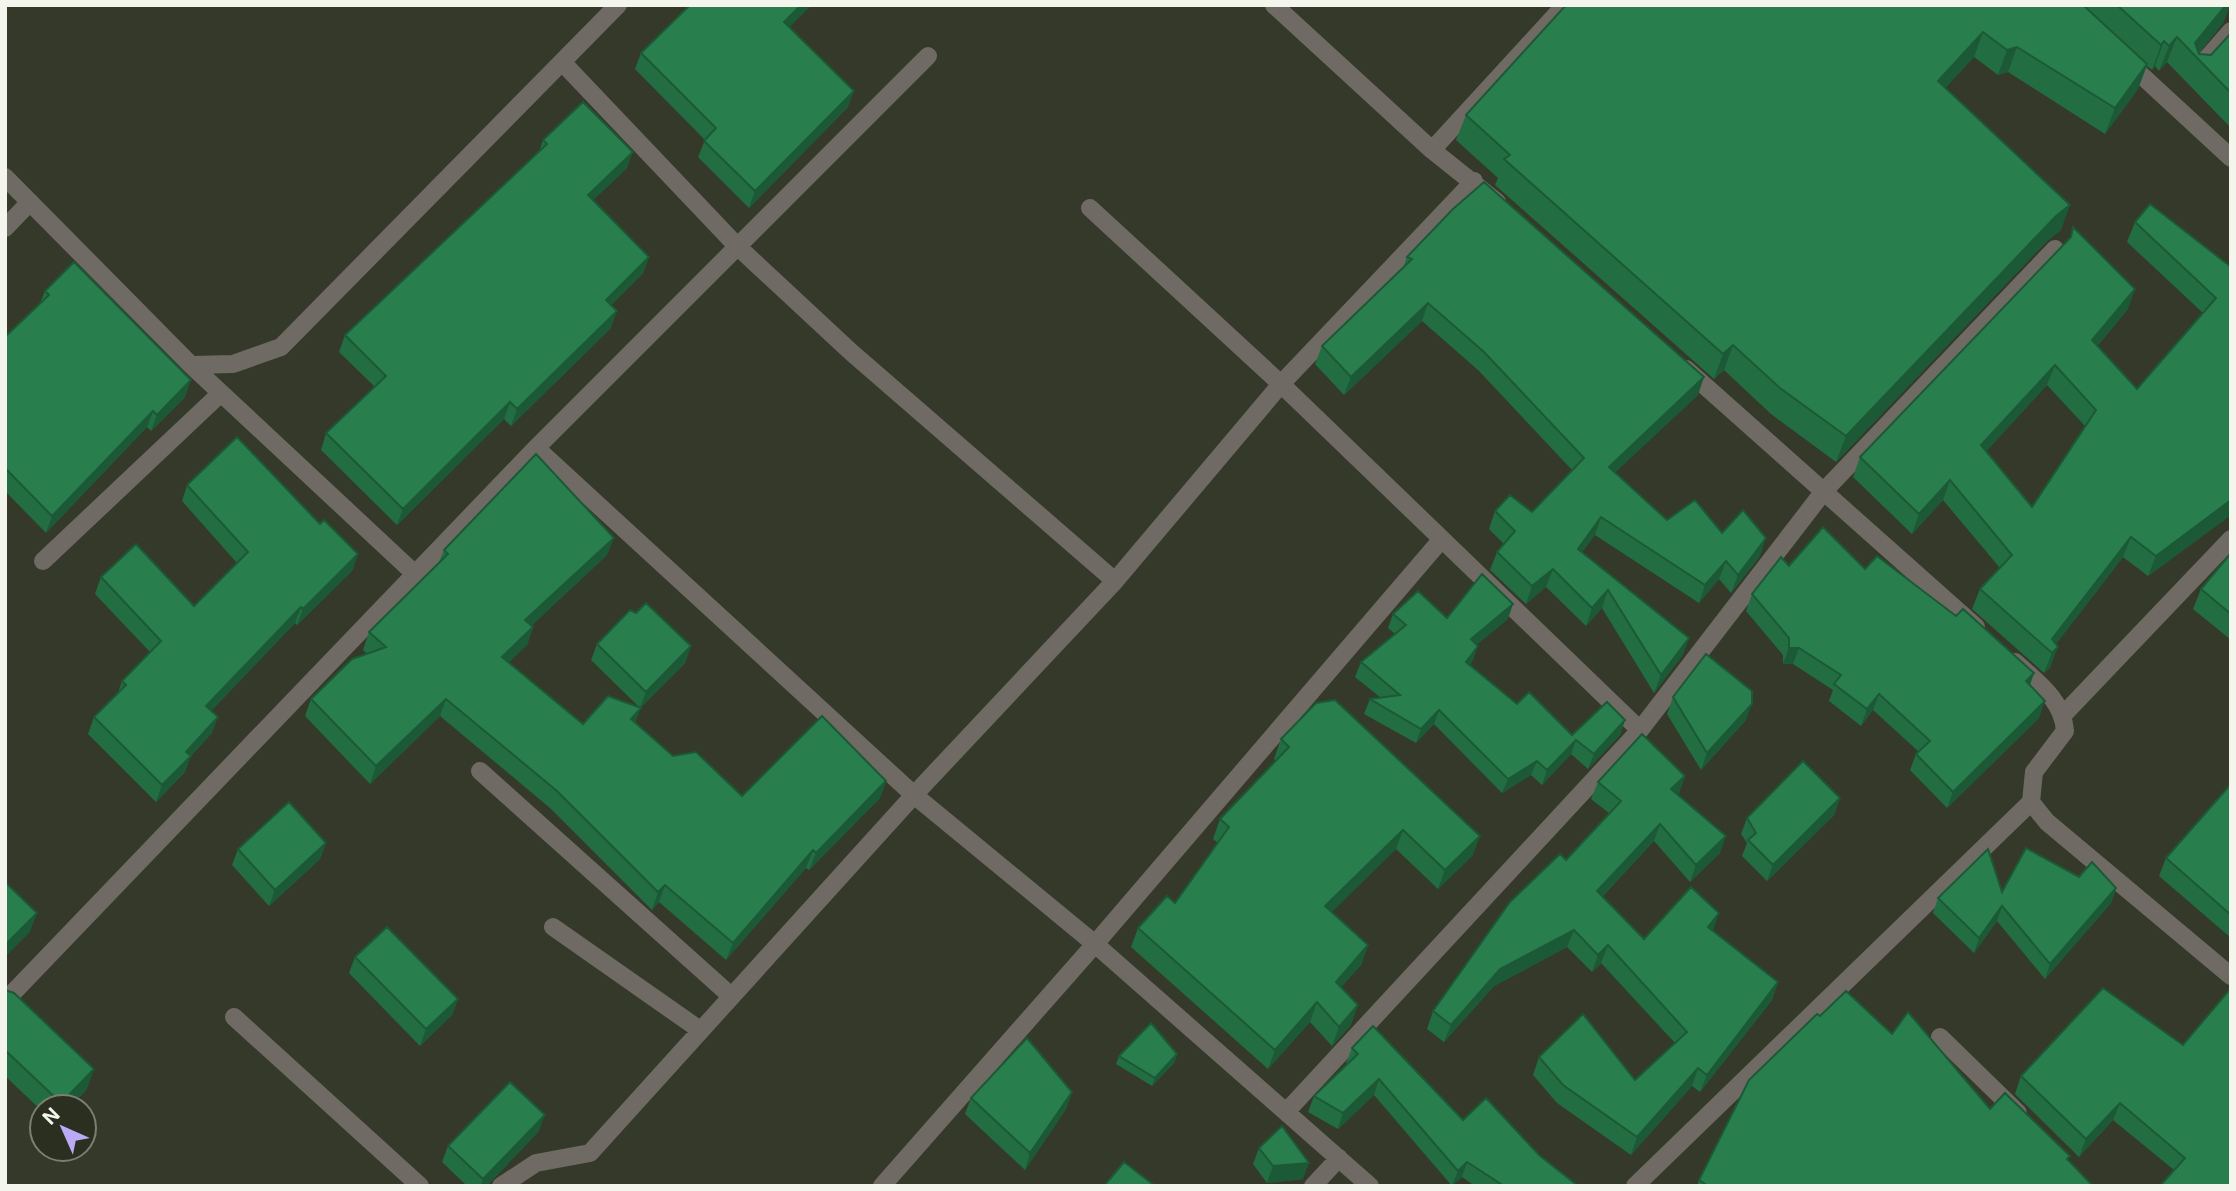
<svg xmlns="http://www.w3.org/2000/svg" width="2236" height="1191" viewBox="0 0 2236 1191" font-family="Inter,sans-serif">
  <rect width="100%" height="100%" fill="#35392a"/>
  <g fill="none" stroke-linecap="round" stroke-linejoin="round">
    <!-- minor -->
    <path stroke="#6f6b64" stroke-width="18" d="M1274,5L1432,150L1497,202
      M2126,61L2231,158
      M563,63L737,246L851,352L1115,581
      M2197,70L2231,31
      M1432,150L1565,5
      M5,177L191,365L233,364L281,347L618,5
      M1090,208L1281,384L1640,730
      M5,228L30,202
      M191,365L415,574
      M1686,369L1976,627
      M536,448L914,795L1095,944L1370,1186
      M43,561L221,393
      M2015,662C2037,682 2063,700 2065,731L2034,772L2031,802L2047,822L2231,976
      M2064,714L2231,539
      M480,771L731,996
      M553,927L700,1030
      M5,1001L536,448L928,56
      M234,1017L420,1186
      M1940,1037L2018,1113
      M1286,1112L1640,730L1824,491L2055,249
      M501,1186L536,1163L590,1153L914,795L1115,581L1281,384L1474,181
      M882,1186L1095,944L1441,540
      M1313,1186L1339,1158
      M1635,1186L2031,802"/>
  </g>
  <!-- wall -->
  <path fill="#226d42" fill-rule="evenodd" d="M1566,5H2230L2223,23L2199,53V54L2211,55L2231,33V128L2167,62L2159,71L2155,66L2152,70L2147,66L2138,89L2105,134L2008,72L1998,75L1974,57L1945,88L2061,230L2047,241L1836,462L1771,414L1724,370L1714,379L1495,185L1498,178L1456,140L1466,115Z
    M790,27L848,107L749,208L698,157L705,140L635,69L641,53Z
    M543,140L627,168L593,200L649,257L643,273L611,305V328L511,426L504,419L397,525L321,450L326,433L375,387L339,352L345,335L539,152Z
    M2135,222L2231,267V515L2148,576L2123,557L2056,644L2050,668L2044,673L1972,609L1980,589L2000,568L1943,500L1912,534L1853,477L1860,457L2070,238L2073,227L2128,309L2097,346L2137,389L2203,313L2127,242ZM2047,385L2085,426L2032,507L1986,451Z
    M1407,257L1698,395L1615,472L1667,520L1722,533L1760,556L1731,593L1719,579L1699,603L1595,535L1582,552L1689,638L1682,656L1654,693L1602,608L1586,626L1546,587L1526,604L1490,570L1497,552L1504,544L1489,529L1495,511L1532,512L1572,470L1478,370L1422,321L1344,395L1315,364L1322,346L1403,268Z
    M45,291L185,397L151,431L147,427L46,533L5,491V337L40,303Z
    M187,485L320,524L358,554L352,571L297,625L295,623L211,711L212,733L190,757L185,772L156,802L88,734L94,717L118,693L122,681L150,652L95,594L101,577L194,606L237,563L182,501Z
    M444,550L607,555L531,626L533,627L527,645L508,662L583,724L639,707L591,660L597,644L691,646L685,663L640,708L635,723L673,756L742,796L886,781L880,798L809,870L806,868L726,960L659,902L652,910L550,808L440,716L370,784L305,716L311,699L367,654L363,650L369,632L439,562Z
    M2231,553V640L2193,609L2201,589Z
    M1789,566L1865,569L1956,616L2034,673L2030,685L2039,718L1947,808L1910,770L1916,754L1919,752L1873,710L1861,726L1829,701L1833,690L1793,664H1783V655L1746,611L1752,594Z
    M1393,614L1447,618L1508,619L1477,644L1473,660L1470,665L1517,704L1572,735L1625,720L1620,735L1588,769L1571,754L1542,785L1531,775L1502,793L1434,724L1416,743L1364,714L1370,699L1381,698L1355,677L1361,662L1395,634L1388,628Z
    M1673,697L1746,720L1701,770L1667,714Z
    M1281,739L1473,855L1438,889L1396,849L1331,912L1368,945L1361,965L1341,987L1351,1025L1332,1046L1310,1022L1268,1069L1131,947L1138,928L1175,903L1218,843L1213,839L1220,819L1276,761L1274,759Z
    M1685,776L1678,795L1720,853L1690,882L1654,841L1602,897L1644,939L1713,931L1778,982L1772,1000L1700,1092L1692,1086L1631,1155L1557,1103L1533,1075L1539,1057L1635,1080L1675,1043L1601,963L1592,972L1567,947L1494,986L1444,1042L1427,1029L1433,1011L1566,860L1609,813L1591,799L1598,782Z
    M2231,784V938L2159,876L2166,858Z
    M1840,798L1834,815L1767,881L1742,856L1747,843L1741,834L1747,818Z
    M326,843L320,859L269,906L232,865L238,849Z
    M2079,877L2116,888L2111,903L2045,979L1997,921L1974,953L1933,913L1938,898L2002,892Z
    M355,957L458,999L452,1015L420,1046L349,973Z
    M5,990L87,1089L70,1107H42V1111L5,1076Z
    M1820,1016L1892,1034L1990,1109L2068,1161L2093,1186H1697L1699,1180Z
    M2183,1045L2231,1186L2174,1170L2113,1120L2079,1157L2015,1094L2021,1076Z
    M1352,1048L1463,1120L1539,1155L1578,1186H1475L1462,1177L1452,1186L1374,1095L1338,1129L1308,1112L1314,1096L1347,1064L1346,1063Z
    M1177,1054L1174,1063L1152,1086L1116,1064L1119,1056Z
    M1072,1092L1066,1109L1025,1170L965,1114L971,1098Z
    M539,1131L487,1186H467L442,1162L448,1146Z
    M1259,1148L1303,1179L1267,1183L1253,1164Z"/>
  <!-- shaded-wall -->
  <path fill="#1c5936" d="M801,5H812L778,38L784,22Z
    M2226,5H2230L2223,23L2195,57V43Z
    M1983,32L1974,57L1929,106L1938,81Z
    M2177,37L2167,62L2159,71L2169,46Z
    M2164,41L2155,66L2152,70L2161,45Z
    M2017,47L2008,72L1998,75L2007,50Z
    M2147,64L2138,89L2105,134L2115,108Z
    M854,91L848,107L749,208L755,191Z
    M633,152L627,168L582,211L588,195Z
    M2070,205L2061,230L2047,241L1836,462L1846,436L2056,216Z
    M649,257L643,273L600,316L606,300Z
    M2135,289L2128,309L2084,360L2092,340Z
    M1428,303L1422,321L1344,395L1351,377Z
    M617,311L611,328L511,426L517,409Z
    M1733,345L1724,370L1714,379L1723,354Z
    M2055,365L2047,385L1974,465L1981,445Z
    M1704,377L1698,395L1602,485L1609,467Z
    M191,380L185,397L151,431L157,415Z
    M510,402L504,419L397,525L403,509Z
    M153,411L147,427L46,533L52,516Z
    M1950,480L1943,500L1912,534L1919,514Z
    M2231,500V515L2148,576L2156,556Z
    M1601,517L1595,535L1571,567L1578,549Z
    M2131,537L2123,557L2050,652L2052,639Z
    M614,538L607,555L519,637L525,620Z
    M1766,538L1760,556L1731,593L1738,575Z
    M358,554L352,571L297,625L303,609Z
    M1726,561L1719,579L1699,603L1705,585Z
    M1553,569L1546,587L1526,604L1532,586Z
    M1608,590L1602,608L1586,626L1592,608Z
    M1513,604L1508,619L1466,654L1471,639Z
    M301,607L295,623L200,722L206,706Z
    M533,627L527,645L496,675L502,657Z
    M1689,638L1682,656L1654,693L1661,675Z
    M691,646L685,663L640,708L646,692Z
    M1478,646L1473,660L1461,677L1466,662Z
    M2058,647L2050,668L2044,673L2052,653Z
    M1789,648H1799L1793,664H1783Z
    M2034,673L2028,690L2026,681Z
    M1879,694L1873,710L1861,726L1867,709Z
    M446,699L440,716L370,784L376,766Z
    M2045,701L2039,718L1947,808L1953,792Z
    M1752,704L1746,720L1701,770L1707,753Z
    M641,708L634,725L631,719Z
    M1439,710L1434,724L1416,743L1421,729Z
    M218,717L212,733L190,757L185,772L156,802L162,785L186,752Z
    M1625,720L1620,735L1588,769L1594,754Z
    M1576,740L1571,754L1542,785L1547,770Z
    M1537,761L1531,775L1502,793L1508,779Z
    M1685,776L1679,794L1664,806L1671,789Z
    M886,781L880,798L809,870L816,853Z
    M1840,798L1834,815L1767,881L1773,865Z
    M1660,824L1654,841L1590,909L1597,891Z
    M1403,830L1396,849L1318,926L1325,906Z
    M1480,836L1473,855L1438,889L1445,870Z
    M1726,836L1720,853L1690,882L1696,865Z
    M326,843L320,859L269,906L275,890Z
    M813,850L806,868L726,960L733,943Z
    M665,885L659,902L652,910L658,892Z
    M2116,888L2111,903L2045,979L2050,964Z
    M2002,906L1997,921L1974,953L1979,938Z
    M37,913L30,932L5,957V945Z
    M1719,913L1713,931L1708,927Z
    M1574,930L1567,947L1494,986L1444,1042L1451,1025L1500,969Z
    M1368,945L1361,965L1329,1001L1336,982Z
    M1608,945L1601,963L1592,972L1598,955Z
    M1778,982L1772,1000L1700,1092L1707,1075Z
    M458,999L452,1015L420,1046L426,1029Z
    M1317,1002L1310,1022L1268,1069L1275,1050Z
    M1358,1005L1351,1025L1332,1046L1339,1027Z
    M1177,1054L1174,1063L1152,1086L1155,1078Z
    M1698,1068L1692,1086L1631,1155L1637,1137Z
    M94,1069L87,1089L70,1107H60L61,1103Z
    M1379,1079L1374,1095L1338,1129L1343,1113Z
    M1072,1092L1066,1109L1025,1170L1030,1153Z
    M2120,1103L2113,1120L2079,1157L2086,1139Z
    M545,1115L539,1131L487,1186H481L483,1179Z
    M1467,1162L1462,1177L1452,1186L1458,1171Z
    M1309,1163L1303,1179L1267,1183L1273,1166Z"/>
  <!-- building -->
  <path fill="#287f4d" stroke="#1c5936" stroke-width="2" fill-rule="evenodd" d="M690,5H801L784,22L854,91L755,191L704,141L716,128L641,53Z
    M1566,5H2083L2147,64L2115,108L2017,47L2007,50L1983,32L1938,81L2070,205L2056,216L1846,436L1780,388L1733,345L1723,354L1504,159L1510,155L1466,115Z
    M2117,5H2226L2195,43L2199,54L2211,55L2231,33V93L2177,37L2169,46L2164,41L2161,45Z
    M583,102L633,152L588,195L649,257L606,300L617,311L517,409L510,402L403,509L326,433L386,376L345,335L547,144L543,140Z
    M1484,182L1704,377L1609,467L1667,520L1695,500L1722,533L1743,510L1766,538L1738,575L1726,561L1705,585L1601,517L1578,549L1689,638L1661,675L1608,590L1592,608L1553,569L1532,586L1497,552L1515,531L1495,511L1510,495L1532,512L1584,458L1484,352L1428,303L1351,377L1322,346L1412,259L1407,257L1453,209Z
    M2150,204L2231,267V500L2156,556L2131,537L2052,639L2058,647L2052,653L1980,589L2012,555L1950,480L1919,514L1860,457L2071,237L2073,227L2135,289L2092,340L2137,389L2216,298L2135,222ZM2055,365L2096,410L2032,507L1981,445Z
    M74,262L191,380L157,415L153,411L52,516L5,468V337L49,295L45,291Z
    M237,437L320,524L324,520L358,554L303,609L301,607L206,706L218,717L186,752L191,756L162,785L94,717L126,685L122,681L161,641L101,577L136,544L194,606L248,552L187,485Z
    M536,454L614,538L525,620L533,627L502,657L583,724L608,696L641,708L631,719L673,756L696,752L742,796L822,716L886,781L816,853L813,850L733,943L665,885L658,892L557,791L446,699L376,766L311,699L352,659L386,647L369,632L448,554L444,550Z
    M1823,527L1865,569L1877,556L1956,616L1963,609L2034,673L2026,681L2045,701L1953,792L1916,754L1930,741L1879,694L1867,709L1834,684L1841,675L1799,648H1789V638L1752,594L1781,557L1789,566Z
    M2231,553V614L2201,589Z
    M1482,574L1513,604L1471,639L1478,646L1466,662L1517,704L1529,692L1572,735L1607,702L1625,720L1594,754L1576,740L1547,770L1537,761L1508,779L1439,710L1421,729L1370,699L1400,695L1361,662L1406,625L1393,614L1418,591L1447,618Z
    M646,603L691,646L646,692L597,644L630,610L636,613Z
    M1706,654L1752,691V704L1707,753L1673,697Z
    M1335,700L1480,836L1445,870L1403,830L1325,906L1368,945L1336,982L1358,1005L1339,1027L1317,1002L1275,1050L1138,928L1167,896L1175,903L1229,827L1220,819L1289,747L1281,739L1316,703Z
    M1642,734L1685,776L1671,789L1726,836L1696,865L1660,824L1597,891L1644,939L1691,887L1719,913L1708,927L1778,982L1707,1075L1698,1068L1637,1137L1563,1085L1539,1057L1583,1014L1635,1080L1687,1032L1608,945L1598,955L1574,930L1500,969L1451,1025L1433,1011L1510,902L1560,854L1566,860L1621,801L1598,782Z
    M1803,761L1840,798L1773,865L1748,840L1756,833L1747,818Z
    M2231,784V915L2166,858Z
    M289,802L326,843L275,890L238,849Z
    M2026,848L2079,877L2092,862L2116,888L2050,964L2002,906L1979,938L1938,898L1988,849L2002,892Z
    M5,882L37,913L5,945Z
    M387,927L458,999L426,1029L355,957Z
    M2103,988L2183,1045L2231,988V1186H2160L2185,1158L2120,1103L2086,1139L2021,1076Z
    M5,990L14,993L94,1069L61,1103L5,1050Z
    M1846,991L1892,1034L1908,1012L1990,1109L2005,1093L2070,1156L2067,1159L2093,1186H1708L1699,1180L1749,1080L1817,1014L1820,1016Z
    M1151,1023L1177,1054L1155,1078L1119,1056Z
    M1373,1026L1463,1120L1486,1098L1539,1155L1578,1186H1504L1467,1162L1458,1171L1379,1079L1343,1113L1314,1096L1358,1054L1352,1048Z
    M1027,1038L1072,1092L1030,1153L971,1098Z
    M510,1082L545,1115L483,1179L448,1146Z
    M1282,1126L1309,1163L1273,1166L1259,1148Z
    M1124,1162L1155,1186H1104Z"/>
  <!-- border -->
  <rect width="2236" height="1191" fill="none" stroke="#f4f6ed" stroke-width="14"/>
  <!-- north arrow -->
  <g transform="translate(63 1128) rotate(315)"><circle r="33" fill="#2b2f20" stroke="#7b7f72" stroke-width="2"/>
  <path d="M0-5L12 26L0 18L-12 26Z" fill="#bbaaf6"/>
  <text y="-10" font-size="19" font-weight="bold" text-anchor="middle" fill="#f4f6ed">N</text>
  </g>
</svg>
